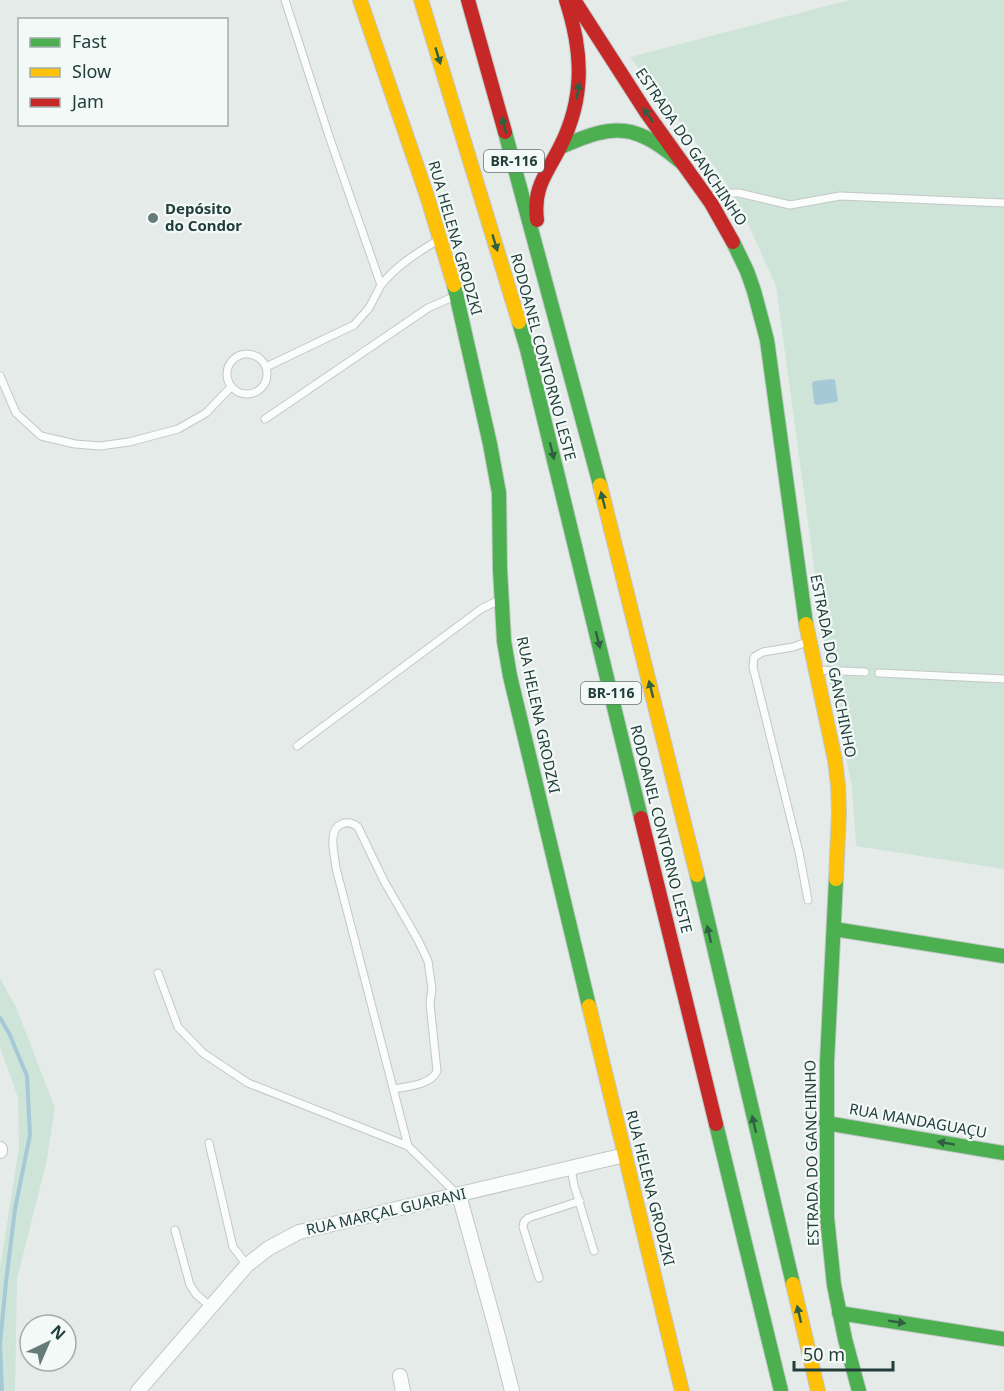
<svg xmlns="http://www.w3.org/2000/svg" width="1004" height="1391" viewBox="0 0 1004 1391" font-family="'Noto Sans',sans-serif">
  <rect width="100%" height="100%" fill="#e5ebe9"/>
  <!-- green -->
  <path fill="#cee4d8" d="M850,0H1004V869L856,846L852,787L830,684L776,286L748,224L724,179L630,57Z
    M0,978L16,1007L55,1108L46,1164L17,1279L15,1391H0V1268L19,1148L18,1098L0,1047Z"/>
  <!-- water -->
  <path fill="#a6c9d8" d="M833,379L835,380L838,401L836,402L817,405L814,403L812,383L814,381Z"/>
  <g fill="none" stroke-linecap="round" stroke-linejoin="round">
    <!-- stream -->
    <path stroke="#a6c9d8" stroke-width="4" d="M0,1018L9,1033L27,1076L30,1135L15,1209L6,1282L0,1344L2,1391"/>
    <!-- lane casing -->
    <g stroke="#c2c8c6" stroke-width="9">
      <path id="lane" d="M285,0L329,136L381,285C397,265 417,253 438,240
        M710,197L729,193H739L790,205L840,196L1004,203
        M227 374a20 20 0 1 1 40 0a20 20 0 1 1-40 0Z
        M266,367L354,325L369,308L381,285
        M0,376L16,413L41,436L75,444L100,446L129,442L178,429L206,413L231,387
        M265,419L428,308L455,296
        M807,642L793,647L763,652L754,657L753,667L799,852L808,900
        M818,670L865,672
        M879,673L1004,679
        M297,746L481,609L499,600
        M158,973L178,1027L203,1053L248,1083L408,1146L457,1194
        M394,1089C408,1086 431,1085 437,1071L430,1003L432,989L428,961L418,940L384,881L358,827C348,819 334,823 333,838C332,847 335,858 336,868L408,1146
        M209,1143L233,1247L247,1265
        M571,1168L574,1185L594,1251
        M175,1230L190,1285L196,1294L211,1307
        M539,1278L523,1227L524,1222L528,1218L580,1201"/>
    </g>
    <!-- street casing -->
    <g stroke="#c2c8c6" stroke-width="16">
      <path id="street" d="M0,1149V1151
        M459,1195L498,1336L512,1391
        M400,1376L403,1391
        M138,1391L247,1265L269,1248L299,1232L625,1155"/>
    </g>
    <!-- fast casing -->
    <g stroke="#c0c8c6" stroke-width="16">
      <path id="fast" d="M505,132L600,485
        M561,147C616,122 636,124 682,163
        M733,242L747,271L754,291L767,340L806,624
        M454,285L490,444L499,493L500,569L504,641L510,676L589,1006
        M519,322L527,349L641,818
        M697,875L793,1284
        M836,879L827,1062V1217L834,1285L845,1339L859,1391
        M834,929L1004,956
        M826,1123L1004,1153
        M716,1124L781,1391
        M839,1313L1004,1339"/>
    </g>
    <!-- slow casing -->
    <g stroke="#c0c8c6" stroke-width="16">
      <path id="slow" d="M360,0L427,196L454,285
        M421,0L519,322
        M600,485L697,875
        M806,624L835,760L838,785L839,812L836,879
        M589,1006L682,1391
        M793,1284L818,1391"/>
    </g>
    <!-- jam casing -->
    <g stroke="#c0c8c6" stroke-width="16">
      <path id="jam" d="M468,0L505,132
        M574,0L646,112L711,203L733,242
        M537,220C533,187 546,175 560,147C585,98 583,52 566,0
        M641,818L716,1124"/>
    </g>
    <!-- lane -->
    <use href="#lane" stroke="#fbfcfc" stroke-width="7"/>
    <!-- street -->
    <use href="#street" stroke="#fbfcfc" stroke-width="14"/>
    <!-- fast -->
    <use href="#fast" stroke="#4caf50" stroke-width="14"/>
    <!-- slow -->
    <use href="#slow" stroke="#ffc107" stroke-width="14"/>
    <!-- jam -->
    <use href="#jam" stroke="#c62828" stroke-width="14"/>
  </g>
  <!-- one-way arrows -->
  <defs><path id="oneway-solid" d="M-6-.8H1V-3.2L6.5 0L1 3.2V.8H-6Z" transform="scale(1.5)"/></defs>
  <g fill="#2f6041">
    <use href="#oneway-solid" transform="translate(438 56) rotate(73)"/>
    <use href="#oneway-solid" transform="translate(578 91) rotate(-81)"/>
    <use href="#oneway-solid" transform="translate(648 115) rotate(-125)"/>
    <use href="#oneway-solid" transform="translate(504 125) rotate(-106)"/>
    <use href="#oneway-solid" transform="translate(495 243) rotate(73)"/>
    <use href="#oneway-solid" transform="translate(552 451) rotate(76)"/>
    <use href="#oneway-solid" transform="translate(603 500) rotate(-104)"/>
    <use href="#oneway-solid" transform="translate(598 640) rotate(76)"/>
    <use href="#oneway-solid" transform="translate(651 689) rotate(-104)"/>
    <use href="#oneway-solid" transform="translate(709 934) rotate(-103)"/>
    <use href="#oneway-solid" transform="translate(754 1124) rotate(-103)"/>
    <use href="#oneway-solid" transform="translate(946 1143) rotate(-170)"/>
    <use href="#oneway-solid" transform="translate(799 1314) rotate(-103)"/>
    <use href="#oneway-solid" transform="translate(897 1322) rotate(9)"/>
  </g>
  <!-- markers -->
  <circle fill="#667b78" stroke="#f3f9f7" stroke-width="2" cx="153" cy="218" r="6"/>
  <g text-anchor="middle" stroke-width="4.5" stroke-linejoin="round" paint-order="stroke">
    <!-- shield labels -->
    <g fill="#f3f9f7" stroke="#617673" stroke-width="1.5">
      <rect x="484" y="150" width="60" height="22" rx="4.5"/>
      <rect x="581" y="682" width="60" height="22" rx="4.5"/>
    </g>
    <g font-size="14" font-weight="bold" fill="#223e3b">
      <text x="514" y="166">BR-116</text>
      <text x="611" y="698">BR-116</text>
    </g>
    <!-- street labels -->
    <g font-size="15" fill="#223e3b" stroke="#f3f9f7">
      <text transform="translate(691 147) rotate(56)" y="5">ESTRADA DO GANCHINHO</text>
      <text transform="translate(455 238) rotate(74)" y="5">RUA HELENA GRODZKI</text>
      <text transform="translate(543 357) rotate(75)" y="5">RODOANEL CONTORNO LESTE</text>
      <text transform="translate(833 666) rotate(79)" y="5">ESTRADA DO GANCHINHO</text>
      <text transform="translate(538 715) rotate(78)" y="5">RUA HELENA GRODZKI</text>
      <text transform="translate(661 829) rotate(76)" y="5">RODOANEL CONTORNO LESTE</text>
      <text transform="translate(918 1121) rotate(10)" y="5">RUA MANDAGUAÇU</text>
      <text transform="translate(812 1153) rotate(-91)" y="5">ESTRADA DO GANCHINHO</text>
      <text transform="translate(650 1188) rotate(76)" y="5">RUA HELENA GRODZKI</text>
      <text transform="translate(386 1212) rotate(-13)" y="5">RUA MARÇAL GUARANI</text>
    </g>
    <!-- poi labels -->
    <g font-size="15" font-weight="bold" fill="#223e3b" stroke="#f3f9f7" text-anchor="start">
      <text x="165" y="214">Depósito<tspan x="165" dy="17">do Condor</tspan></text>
    </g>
  </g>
  <!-- legend -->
  <rect x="18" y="18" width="210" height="108" fill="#f3f9f7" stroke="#9faeac" stroke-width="1.5"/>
  <rect x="30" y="38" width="30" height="9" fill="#4caf50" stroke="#9faeac" stroke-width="1.5"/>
  <text x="72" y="48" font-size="18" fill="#223e3b">Fast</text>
  <rect x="30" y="68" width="30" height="9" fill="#ffc107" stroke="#9faeac" stroke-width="1.5"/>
  <text x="72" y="78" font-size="18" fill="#223e3b">Slow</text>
  <rect x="30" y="98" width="30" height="9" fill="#c62828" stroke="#9faeac" stroke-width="1.5"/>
  <text x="72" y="108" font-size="18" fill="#223e3b">Jam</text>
  <!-- north arrow -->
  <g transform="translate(48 1343) rotate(44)"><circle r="28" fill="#f3f9f7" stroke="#9faeac" stroke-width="1.5"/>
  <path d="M0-4.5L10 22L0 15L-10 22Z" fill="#667b78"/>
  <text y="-9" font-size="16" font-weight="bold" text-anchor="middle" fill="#223e3b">N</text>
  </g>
  <!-- scale -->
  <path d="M794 1361v9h99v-9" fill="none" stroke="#223e3b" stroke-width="3"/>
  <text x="803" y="1361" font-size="18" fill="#223e3b" stroke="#f3f9f7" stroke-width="4.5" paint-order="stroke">50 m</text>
</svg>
